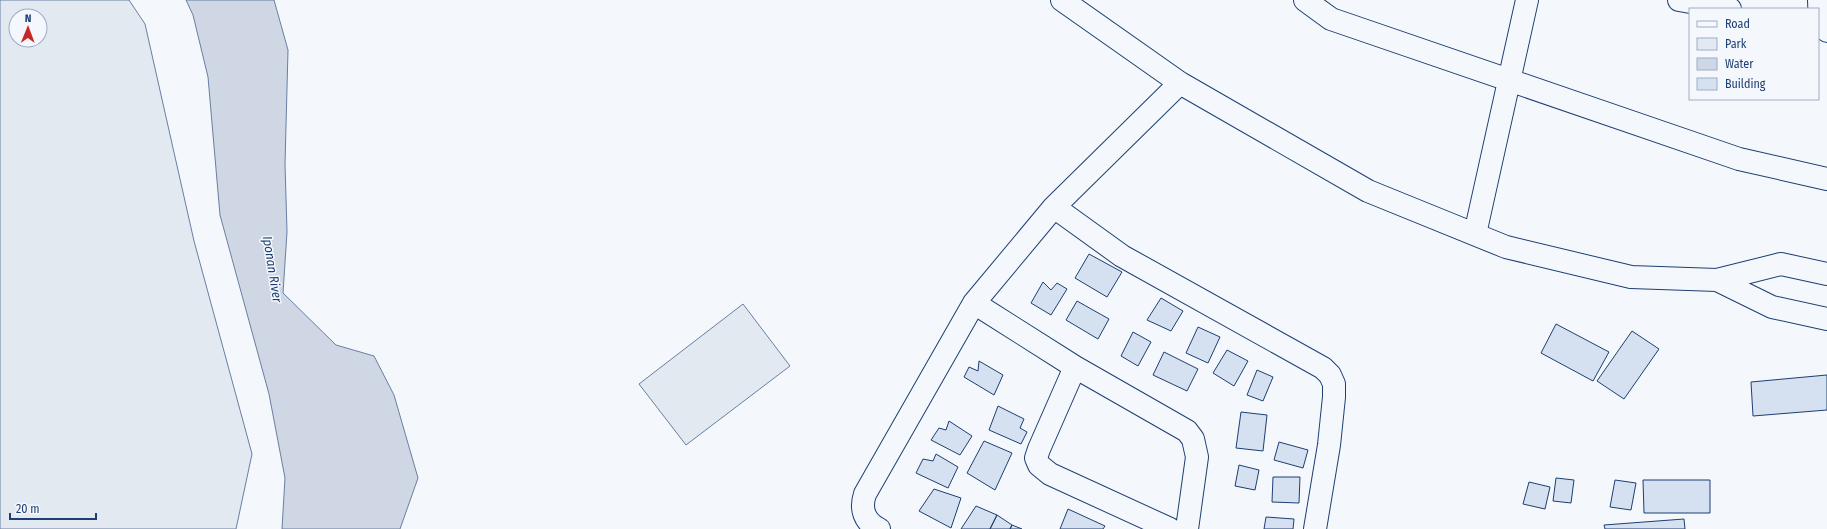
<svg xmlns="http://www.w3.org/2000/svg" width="1827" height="529" viewBox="0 0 1827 529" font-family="'Fira Sans Condensed',sans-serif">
  <rect width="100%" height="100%" fill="#f4f7fb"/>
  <!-- green -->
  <path fill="#e3e9f0" stroke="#687fa3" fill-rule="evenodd" d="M0,0H129L145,24L194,241L252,454L236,529H0ZM16,16H40V40H16Z
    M743,304L790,366L686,445L639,384Z"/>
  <!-- water -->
  <path fill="#cfd7e4" stroke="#687fa3" d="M186,0H274L288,50L285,164L287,232L283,293L336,345L374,356L394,395L418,478L400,529H282L285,478L269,394L220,215L208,77L193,15Z"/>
  <!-- building -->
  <path fill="#d5e0f0" stroke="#1d3f73" d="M1089,254L1122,272L1107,297L1075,278Z
    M1043,282L1051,290L1057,283L1067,289L1051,315L1031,303Z
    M1161,298L1183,311L1171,331L1147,320Z
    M1077,301L1109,319L1098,339L1066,320Z
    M1556,324L1609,352L1593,381L1541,353Z
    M1198,327L1220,337L1208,363L1186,353Z
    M1632,331L1659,349L1624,399L1597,381Z
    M1133,332L1151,342L1138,366L1121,356Z
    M1227,350L1248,361L1234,386L1213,373Z
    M1164,352L1198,369L1187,391L1153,375Z
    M979,361L1003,375L994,395L964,377L969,367L978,371Z
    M1257,370L1273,377L1263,401L1247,395Z
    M1827,375V410L1753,416L1751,382Z
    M998,406L1024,419L1020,428L1027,432L1021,444L989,430Z
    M1241,412L1267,415L1263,451L1236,448Z
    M949,421L972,436L960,455L931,440L939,428L946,430Z
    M984,441L1012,453L995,490L967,473Z
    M1279,442L1308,450L1303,468L1274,460Z
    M936,454L958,467L948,488L916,473L923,459L933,461Z
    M1239,465L1259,470L1255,490L1235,486Z
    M1273,477H1300L1299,503L1272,502Z
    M1556,478L1574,480L1571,503L1553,501Z
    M1615,480L1636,483L1631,510L1610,507Z
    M1643,480H1710V513H1644Z
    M1529,482L1550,487L1545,509L1523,504Z
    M934,489L961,498L951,528L919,511Z
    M976,506L997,515L990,529H961Z
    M1068,509L1105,526L1103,529H1060Z
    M997,515L1012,525L1010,529H990Z
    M1266,517L1294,519L1293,529H1264Z
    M1684,519L1685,529H1605L1604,525Z
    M1012,525L1022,529H1010Z"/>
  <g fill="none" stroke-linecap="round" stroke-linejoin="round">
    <!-- street casing -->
    <g stroke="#1d3f73" stroke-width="24">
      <path id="street" d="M1062,0L1180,83L1368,191L1506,247L1631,277L1717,280L1781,264L1827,274
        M1305,0L1331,19L1739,159L1827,179
        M1679,0L1730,9
        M1819,0L1820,25L1827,31
        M1054,207L1122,256L1323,368L1330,375L1334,384V397L1329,445L1315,529
        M1475,234L1527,0
        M1717,280L1772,307L1827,319
        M974,303L1075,367L1039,449L1036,458L1039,465L1050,474L1170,529
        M1075,367L1187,431L1193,439L1197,457L1187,529
        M879,529C864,522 860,509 865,494L974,303L1054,207L1180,83"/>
    </g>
    <!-- street -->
    <use href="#street" stroke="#f4f7fb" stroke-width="22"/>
  </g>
  <g text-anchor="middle" stroke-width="3" stroke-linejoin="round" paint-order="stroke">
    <!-- water labels -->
    <g font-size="13" font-style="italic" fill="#1d3f73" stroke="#f4f7fb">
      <text transform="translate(273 269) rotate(81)" y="5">Iponan River</text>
    </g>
  </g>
  <!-- legend -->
  <rect x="1689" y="8" width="130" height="92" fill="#f4f7fb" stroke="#9eadc5"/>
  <rect x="1697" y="21" width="20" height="6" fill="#f4f7fb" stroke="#9eadc5"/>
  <text x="1725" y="28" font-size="12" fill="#1d3f73">Road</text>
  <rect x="1697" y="38" width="20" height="12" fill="#e3e9f0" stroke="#9eadc5"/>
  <text x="1725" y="48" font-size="12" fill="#1d3f73">Park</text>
  <rect x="1697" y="58" width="20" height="12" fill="#cfd7e4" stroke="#9eadc5"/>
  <text x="1725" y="68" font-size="12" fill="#1d3f73">Water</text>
  <rect x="1697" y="78" width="20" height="12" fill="#d5e0f0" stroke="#9eadc5"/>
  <text x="1725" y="88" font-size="12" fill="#1d3f73">Building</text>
  <!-- north arrow -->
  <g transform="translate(28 28) rotate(1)"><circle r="19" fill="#f4f7fb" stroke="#9eadc5"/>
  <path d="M0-3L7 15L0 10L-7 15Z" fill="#c62828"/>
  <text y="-6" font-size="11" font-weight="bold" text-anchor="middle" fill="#1d3f73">N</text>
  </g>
  <!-- scale -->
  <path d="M10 513v6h86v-6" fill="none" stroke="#1d3f73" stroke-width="2"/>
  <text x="16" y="513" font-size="12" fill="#1d3f73" stroke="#f4f7fb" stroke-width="3" paint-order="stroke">20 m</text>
</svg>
